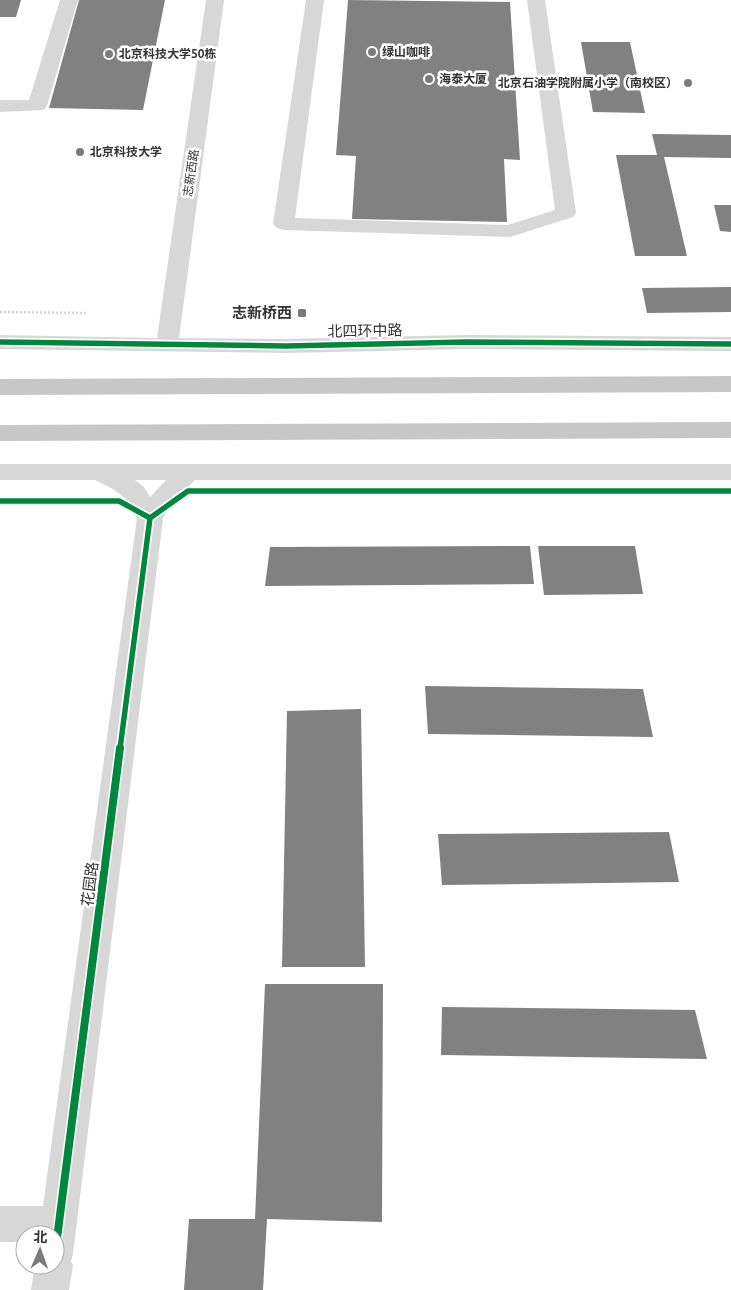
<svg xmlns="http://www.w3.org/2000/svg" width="731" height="1290" viewBox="0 0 731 1290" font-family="Ubuntu,'Noto Sans SC',sans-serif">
  <rect width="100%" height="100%" fill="#fff"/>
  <!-- building -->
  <path fill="#818181" d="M0,0H21L16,17H0Z
    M79,0H165L143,110L49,108Z
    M348,0L510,2L520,160L504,159L507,222L352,219L356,156L336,155Z
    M581,42H630L645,113L593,112Z
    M652,134L731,135V158L664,157L687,256H635L616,155H657Z
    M714,205H731V232L720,231Z
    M731,287V312L647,313L642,288Z
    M530,546L534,584L265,586L270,547Z
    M538,546H635L643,594L544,595Z
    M425,686L643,689L653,737L428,734Z
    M361,709L365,967H282L287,711Z
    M669,832L679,882L442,885L438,834Z
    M265,984H383L382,1222L267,1219L263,1290H184L189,1219H255Z
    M442,1007L695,1010L707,1059L441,1055Z"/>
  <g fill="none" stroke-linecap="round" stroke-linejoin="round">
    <!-- path -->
    <path stroke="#d5d5d5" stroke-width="2.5" stroke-dasharray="2 2" stroke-linecap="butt" d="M0,312L88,313"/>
    <!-- minor -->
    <path fill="#d7d7d7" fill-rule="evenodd" d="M60,0H78L47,106L44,110L0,112V100H29Z
      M306,0H324L295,218L508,225L555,210L527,0H545L576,213L573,217L510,237L284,230L277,228L273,224Z
      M0,1206H59L72,1211L77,1224L72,1237L55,1242V1235H25V1242H0Z"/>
    <!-- tertiary -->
    <path fill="#d7d7d7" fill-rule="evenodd" d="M206,0H224L179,338L286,339L466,335L731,337V351L466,349L286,353L0,349V335L157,338Z
      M0,464H731V480H195L170,506L163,518L73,1254L71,1261L73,1265L69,1290H31L35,1265H55V1235H39L137,518L126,499L113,489L95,480H0ZM135,480H166L150,497L144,487Z"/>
    <!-- trunk -->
    <path fill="#c7c7c7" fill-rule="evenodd" d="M731,376V392L0,395V379Z
      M731,422V438L0,441V425Z"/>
    <!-- cycleway-far1 casing -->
    <g stroke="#fff" stroke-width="9">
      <path id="cycleway-far1" d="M0,342L286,346L466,342L731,344
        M0,501H119L150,518
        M150,518L188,491H731
        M120,749L150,518"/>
    </g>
    <!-- cycleway casing -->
    <g stroke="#fff" stroke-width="11">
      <path id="cycleway" d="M55,1254L120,748"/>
    </g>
    <!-- cycleway-far1 -->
    <use href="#cycleway-far1" stroke="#00873e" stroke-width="5.5"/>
    <!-- cycleway -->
    <use href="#cycleway" stroke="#00873e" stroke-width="8"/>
  </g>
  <!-- markers -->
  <g fill="#7a7a7a" stroke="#fff" stroke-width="2">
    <circle cx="372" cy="52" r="5"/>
    <circle cx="109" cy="54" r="5"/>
    <circle cx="429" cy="79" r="5"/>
    <circle cx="688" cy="83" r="5"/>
    <circle cx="80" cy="152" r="5"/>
    <rect x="297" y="308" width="10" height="10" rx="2.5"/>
  </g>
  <g text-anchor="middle" stroke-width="5" stroke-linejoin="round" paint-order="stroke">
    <!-- far-poi labels -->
    <g font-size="12" font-weight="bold" fill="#333" stroke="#fff" text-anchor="start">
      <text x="382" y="56">绿山咖啡</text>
      <text x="119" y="58">北京科技大学50栋</text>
      <text x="439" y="83">海泰大厦</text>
      <text x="678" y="87" text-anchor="end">北京石油学院附属小学（南校区）</text>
      <text x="90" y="156">北京科技大学</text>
    </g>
    <!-- far-street labels -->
    <g font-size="12" fill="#333" stroke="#fff">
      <text transform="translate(191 173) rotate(-82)" y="4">志新西路</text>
    </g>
    <!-- poi labels -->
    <g font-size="15" font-weight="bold" fill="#333" stroke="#fff" text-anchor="end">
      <text x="292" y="318">志新桥西</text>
    </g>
    <!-- street labels -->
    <g font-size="15" fill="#333" stroke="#fff">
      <text transform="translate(365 331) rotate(-1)" y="5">北四环中路</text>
      <text transform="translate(90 884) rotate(-83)" y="5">花园路</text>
    </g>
  </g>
  <!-- north arrow -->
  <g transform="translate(40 1250) rotate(2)"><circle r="24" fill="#ffffff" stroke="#adadad"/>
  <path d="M0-4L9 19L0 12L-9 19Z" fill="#7a7a7a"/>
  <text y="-8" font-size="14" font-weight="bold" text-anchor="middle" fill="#333333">北</text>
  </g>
</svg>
